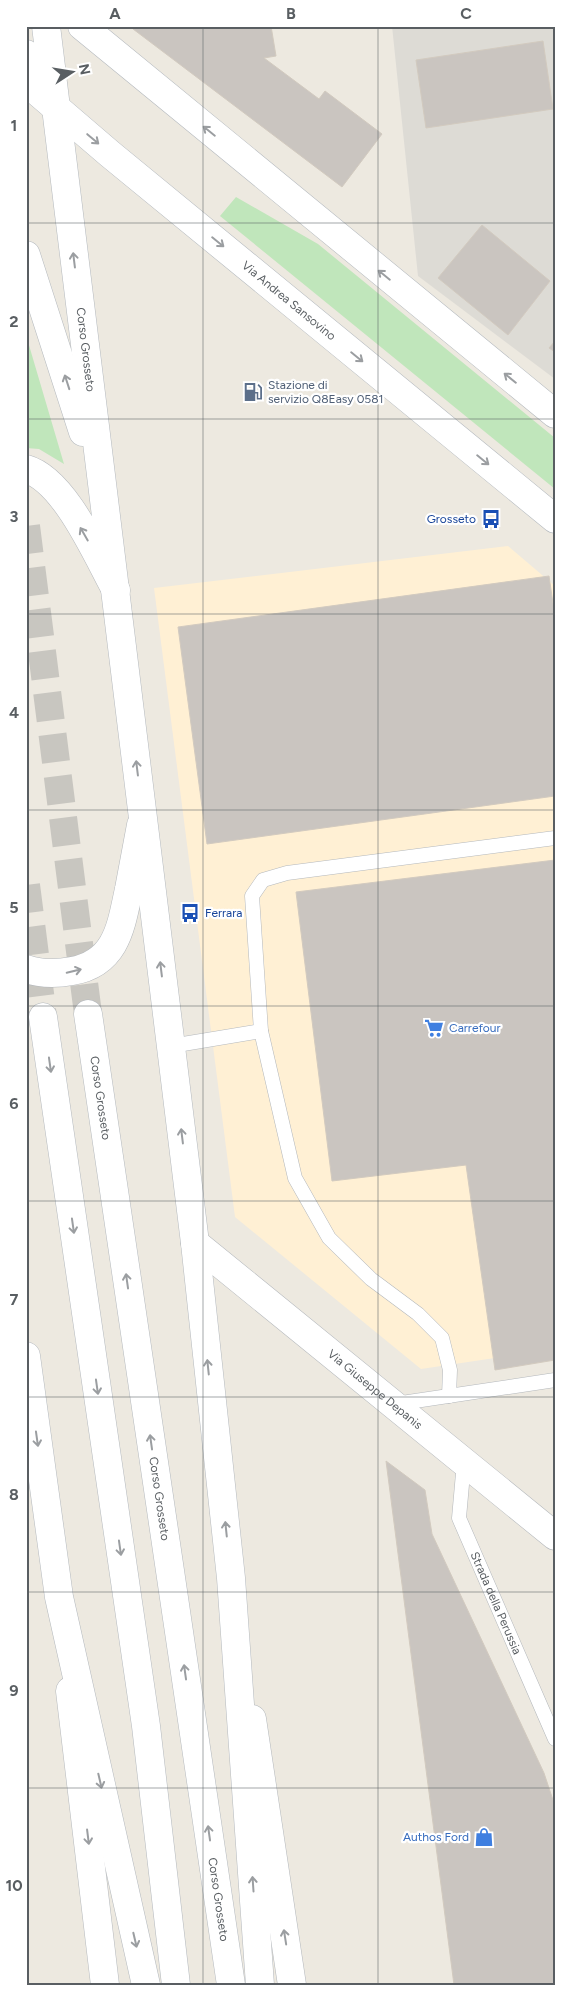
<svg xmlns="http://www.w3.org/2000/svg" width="581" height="2011" viewBox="0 0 581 2011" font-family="Figtree,sans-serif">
  <rect width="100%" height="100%" fill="#ede9e0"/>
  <!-- commercial -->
  <path fill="#fff0d4" d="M508,546L555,586V1349L421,1369L235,1217L154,588Z"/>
  <!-- industrial -->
  <path fill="#dddbd5" d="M392,26H555V379L418,276Z"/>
  <!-- green -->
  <path fill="#c0e6bb" d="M236,197L318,244L555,438V489L220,216Z
    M26,335L64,464L39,449L26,448Z"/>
  <!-- building -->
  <path fill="#cac5c0" stroke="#d2cabf" d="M135,26H271L276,56L264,58L319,99L325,91L382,134L342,187L133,29Z
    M543,41L553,109L426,128L416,60Z
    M482,225L550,281L508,335L438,278Z
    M555,341V352L549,348Z
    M549,576L555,617V796L207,844L178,627Z
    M555,860V1360L495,1370L466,1165L332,1181L296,892Z
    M386,1461L425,1490L432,1534L544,1773L555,1806V1985H454Z"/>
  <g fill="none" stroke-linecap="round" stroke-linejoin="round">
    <!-- secondary-tunnel -->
    <path stroke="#c8c6c0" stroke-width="28" stroke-dasharray="28 14" stroke-linecap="butt" d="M26,526L88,1014
      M26,885L43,1017"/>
    <!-- service casing -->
    <g stroke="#b4b8bc" stroke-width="15">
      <g id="service">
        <path d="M171,1046L261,1031"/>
        <path d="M449,1396L450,1370L442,1338L418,1314L371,1279L329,1238L295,1178L261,1031L252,896L263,880L287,873L555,838"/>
        <path d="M395,1404L555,1380"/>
        <path id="s1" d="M464,1462L459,1518L555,1739"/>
      </g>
    </g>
    <!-- minor casing -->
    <g stroke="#b4b8bc" stroke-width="29">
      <g id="minor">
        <path d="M26,54L54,105"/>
        <path d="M26,469C65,480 97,556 116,590"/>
        <path d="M26,969C41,974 57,974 72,971C117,963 121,926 129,889C133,868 137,846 141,825"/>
        <path id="s2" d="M195,1243L555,1536"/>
        <path d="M70,1691L105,1985"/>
        <path d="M252,1719L292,1985"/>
      </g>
    </g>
    <!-- secondary casing -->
    <g stroke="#b4b9be" stroke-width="29">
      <g id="secondary">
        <path id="s3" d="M46,26L195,1243L231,1578L260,1985"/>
        <path d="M82,26L555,414"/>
        <path id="s4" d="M26,82L110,154L555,519"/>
        <path d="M26,255L83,432"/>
        <path id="s5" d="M88,1014L231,1985"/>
        <path d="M43,1017L146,1726L176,1985"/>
        <path d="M26,1356L59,1597L146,1985"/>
      </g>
    </g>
    <!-- service -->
    <use href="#service" stroke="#fff" stroke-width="14"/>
    <!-- minor -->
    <use href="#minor" stroke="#fff" stroke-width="28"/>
    <!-- secondary -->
    <use href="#secondary" stroke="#fff" stroke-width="28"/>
  </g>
  <!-- one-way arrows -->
  <defs><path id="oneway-shaft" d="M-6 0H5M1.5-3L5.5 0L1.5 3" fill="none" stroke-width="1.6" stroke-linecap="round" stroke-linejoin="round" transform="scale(1.25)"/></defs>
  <g stroke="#9b9ea1">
    <use href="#oneway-shaft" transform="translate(209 131) rotate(-141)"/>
    <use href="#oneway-shaft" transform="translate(93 139) rotate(40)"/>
    <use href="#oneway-shaft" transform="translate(218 242) rotate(39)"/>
    <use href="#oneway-shaft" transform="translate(74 260) rotate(-97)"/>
    <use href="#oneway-shaft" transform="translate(384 275) rotate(-141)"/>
    <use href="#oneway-shaft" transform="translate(357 357) rotate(39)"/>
    <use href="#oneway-shaft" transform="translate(510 378) rotate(-141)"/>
    <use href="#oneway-shaft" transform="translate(67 382) rotate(-108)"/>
    <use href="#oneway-shaft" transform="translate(483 460) rotate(39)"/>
    <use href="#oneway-shaft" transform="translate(84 534) rotate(-120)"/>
    <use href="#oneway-shaft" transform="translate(137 768) rotate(-97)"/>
    <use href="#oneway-shaft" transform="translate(161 969) rotate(-97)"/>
    <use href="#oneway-shaft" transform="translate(74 971) rotate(-13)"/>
    <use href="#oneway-shaft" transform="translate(50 1065) rotate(82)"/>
    <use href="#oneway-shaft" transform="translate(182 1136) rotate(-97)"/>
    <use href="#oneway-shaft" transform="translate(73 1226) rotate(82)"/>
    <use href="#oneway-shaft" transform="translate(127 1281) rotate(-98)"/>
    <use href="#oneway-shaft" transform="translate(208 1367) rotate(-96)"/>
    <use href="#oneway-shaft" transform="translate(97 1387) rotate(82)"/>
    <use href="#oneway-shaft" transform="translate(37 1439) rotate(82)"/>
    <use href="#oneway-shaft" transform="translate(151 1442) rotate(-98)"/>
    <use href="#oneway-shaft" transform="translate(226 1529) rotate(-96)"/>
    <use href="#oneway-shaft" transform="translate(120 1548) rotate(82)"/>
    <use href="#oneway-shaft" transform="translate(185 1672) rotate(-98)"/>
    <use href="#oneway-shaft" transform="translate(100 1781) rotate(77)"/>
    <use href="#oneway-shaft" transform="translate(209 1833) rotate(-98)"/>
    <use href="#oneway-shaft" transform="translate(88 1837) rotate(83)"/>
    <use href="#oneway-shaft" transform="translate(253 1884) rotate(-94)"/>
    <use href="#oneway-shaft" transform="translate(285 1937) rotate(-99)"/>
    <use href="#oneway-shaft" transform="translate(135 1940) rotate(77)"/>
  </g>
  <!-- grid -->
  <path fill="none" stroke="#595e62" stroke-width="1" stroke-opacity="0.55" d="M203,26V1985M378,26V1985M26,223H555M26,419H555M26,614H555M26,810H555M26,1006H555M26,1201H555M26,1397H555M26,1592H555M26,1788H555"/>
  <!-- icons -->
  <defs>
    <g id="fuel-bare" transform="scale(1.5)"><path d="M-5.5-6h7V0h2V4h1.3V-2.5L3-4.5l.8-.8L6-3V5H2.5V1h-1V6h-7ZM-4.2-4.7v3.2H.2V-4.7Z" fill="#5c6f8a" stroke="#fff" stroke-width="2.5" paint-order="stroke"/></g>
    <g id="bus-bare" transform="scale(1.5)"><path d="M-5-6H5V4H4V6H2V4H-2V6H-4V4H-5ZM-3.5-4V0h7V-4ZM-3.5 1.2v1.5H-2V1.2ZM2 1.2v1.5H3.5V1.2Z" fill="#1a4fb4" stroke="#fff" stroke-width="2.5" paint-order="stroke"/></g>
    <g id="supermarket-bare" transform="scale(1.5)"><path d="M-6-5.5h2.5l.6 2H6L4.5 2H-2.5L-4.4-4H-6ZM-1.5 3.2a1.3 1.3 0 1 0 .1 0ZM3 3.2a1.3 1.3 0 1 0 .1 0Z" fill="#3f7fe0" stroke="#fff" stroke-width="2.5" paint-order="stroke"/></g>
    <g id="shop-bare" transform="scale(1.5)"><path d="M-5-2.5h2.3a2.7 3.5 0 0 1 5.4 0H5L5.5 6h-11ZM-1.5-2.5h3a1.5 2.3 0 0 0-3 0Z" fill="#3f7fe0" stroke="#fff" stroke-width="2.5" paint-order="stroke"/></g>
  </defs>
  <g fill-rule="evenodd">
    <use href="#fuel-bare" x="253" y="392"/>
    <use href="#bus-bare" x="491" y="519"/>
    <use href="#bus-bare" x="190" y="913"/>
    <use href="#supermarket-bare" x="434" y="1028"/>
    <use href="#shop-bare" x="484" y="1837"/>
  </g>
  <g text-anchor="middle" stroke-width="4.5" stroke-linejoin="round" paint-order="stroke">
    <!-- street labels -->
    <g font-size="12" fill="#595e62" stroke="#fff">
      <text dy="4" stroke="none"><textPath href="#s4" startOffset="342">Via Andrea Sansovino</textPath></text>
      <text dy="4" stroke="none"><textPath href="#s3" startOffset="326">Corso Grosseto</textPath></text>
      <text dy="4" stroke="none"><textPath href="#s5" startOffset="85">Corso Grosseto</textPath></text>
      <text dy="4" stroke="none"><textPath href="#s2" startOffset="232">Via Giuseppe Depanis</textPath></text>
      <text dy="4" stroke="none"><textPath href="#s5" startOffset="490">Corso Grosseto</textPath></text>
      <text dy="4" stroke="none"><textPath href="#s1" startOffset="149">Strada della Perussia</textPath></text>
      <text dy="4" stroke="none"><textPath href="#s5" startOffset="895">Corso Grosseto</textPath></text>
    </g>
    <!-- service labels -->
    <g font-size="12" fill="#4e5e75" stroke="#fff" text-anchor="start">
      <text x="268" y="389">Stazione di<tspan x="268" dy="14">servizio Q8Easy 0581</tspan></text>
    </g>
    <!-- transit labels -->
    <g font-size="12" fill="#164399" stroke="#fff" text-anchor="end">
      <text x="476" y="523">Grosseto</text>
      <text x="205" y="917" text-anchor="start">Ferrara</text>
    </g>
    <!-- shop labels -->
    <g font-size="12" fill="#366cbe" stroke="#fff" text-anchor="start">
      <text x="449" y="1032">Carrefour</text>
      <text x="469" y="1841" text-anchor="end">Authos Ford</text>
    </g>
  </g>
  <!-- border -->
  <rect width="581" height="2011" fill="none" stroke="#ffffff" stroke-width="55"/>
  <!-- north arrow -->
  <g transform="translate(72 72) rotate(78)" stroke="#ffffff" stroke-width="4" paint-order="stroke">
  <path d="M0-4L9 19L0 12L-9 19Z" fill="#595e62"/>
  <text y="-8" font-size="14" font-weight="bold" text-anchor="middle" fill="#595e62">N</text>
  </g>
  <rect x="28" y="28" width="526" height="1956" fill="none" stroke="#595e62" stroke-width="2"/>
  <g font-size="16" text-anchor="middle" font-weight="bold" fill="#595e62">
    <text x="115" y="19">A</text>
    <text x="291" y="19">B</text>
    <text x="466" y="19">C</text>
    <text x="14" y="131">1</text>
    <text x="14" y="327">2</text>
    <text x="14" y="522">3</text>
    <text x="14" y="718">4</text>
    <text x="14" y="913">5</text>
    <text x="14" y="1109">6</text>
    <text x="14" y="1305">7</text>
    <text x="14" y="1500">8</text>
    <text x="14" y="1696">9</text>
    <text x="14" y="1891">10</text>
  </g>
</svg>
